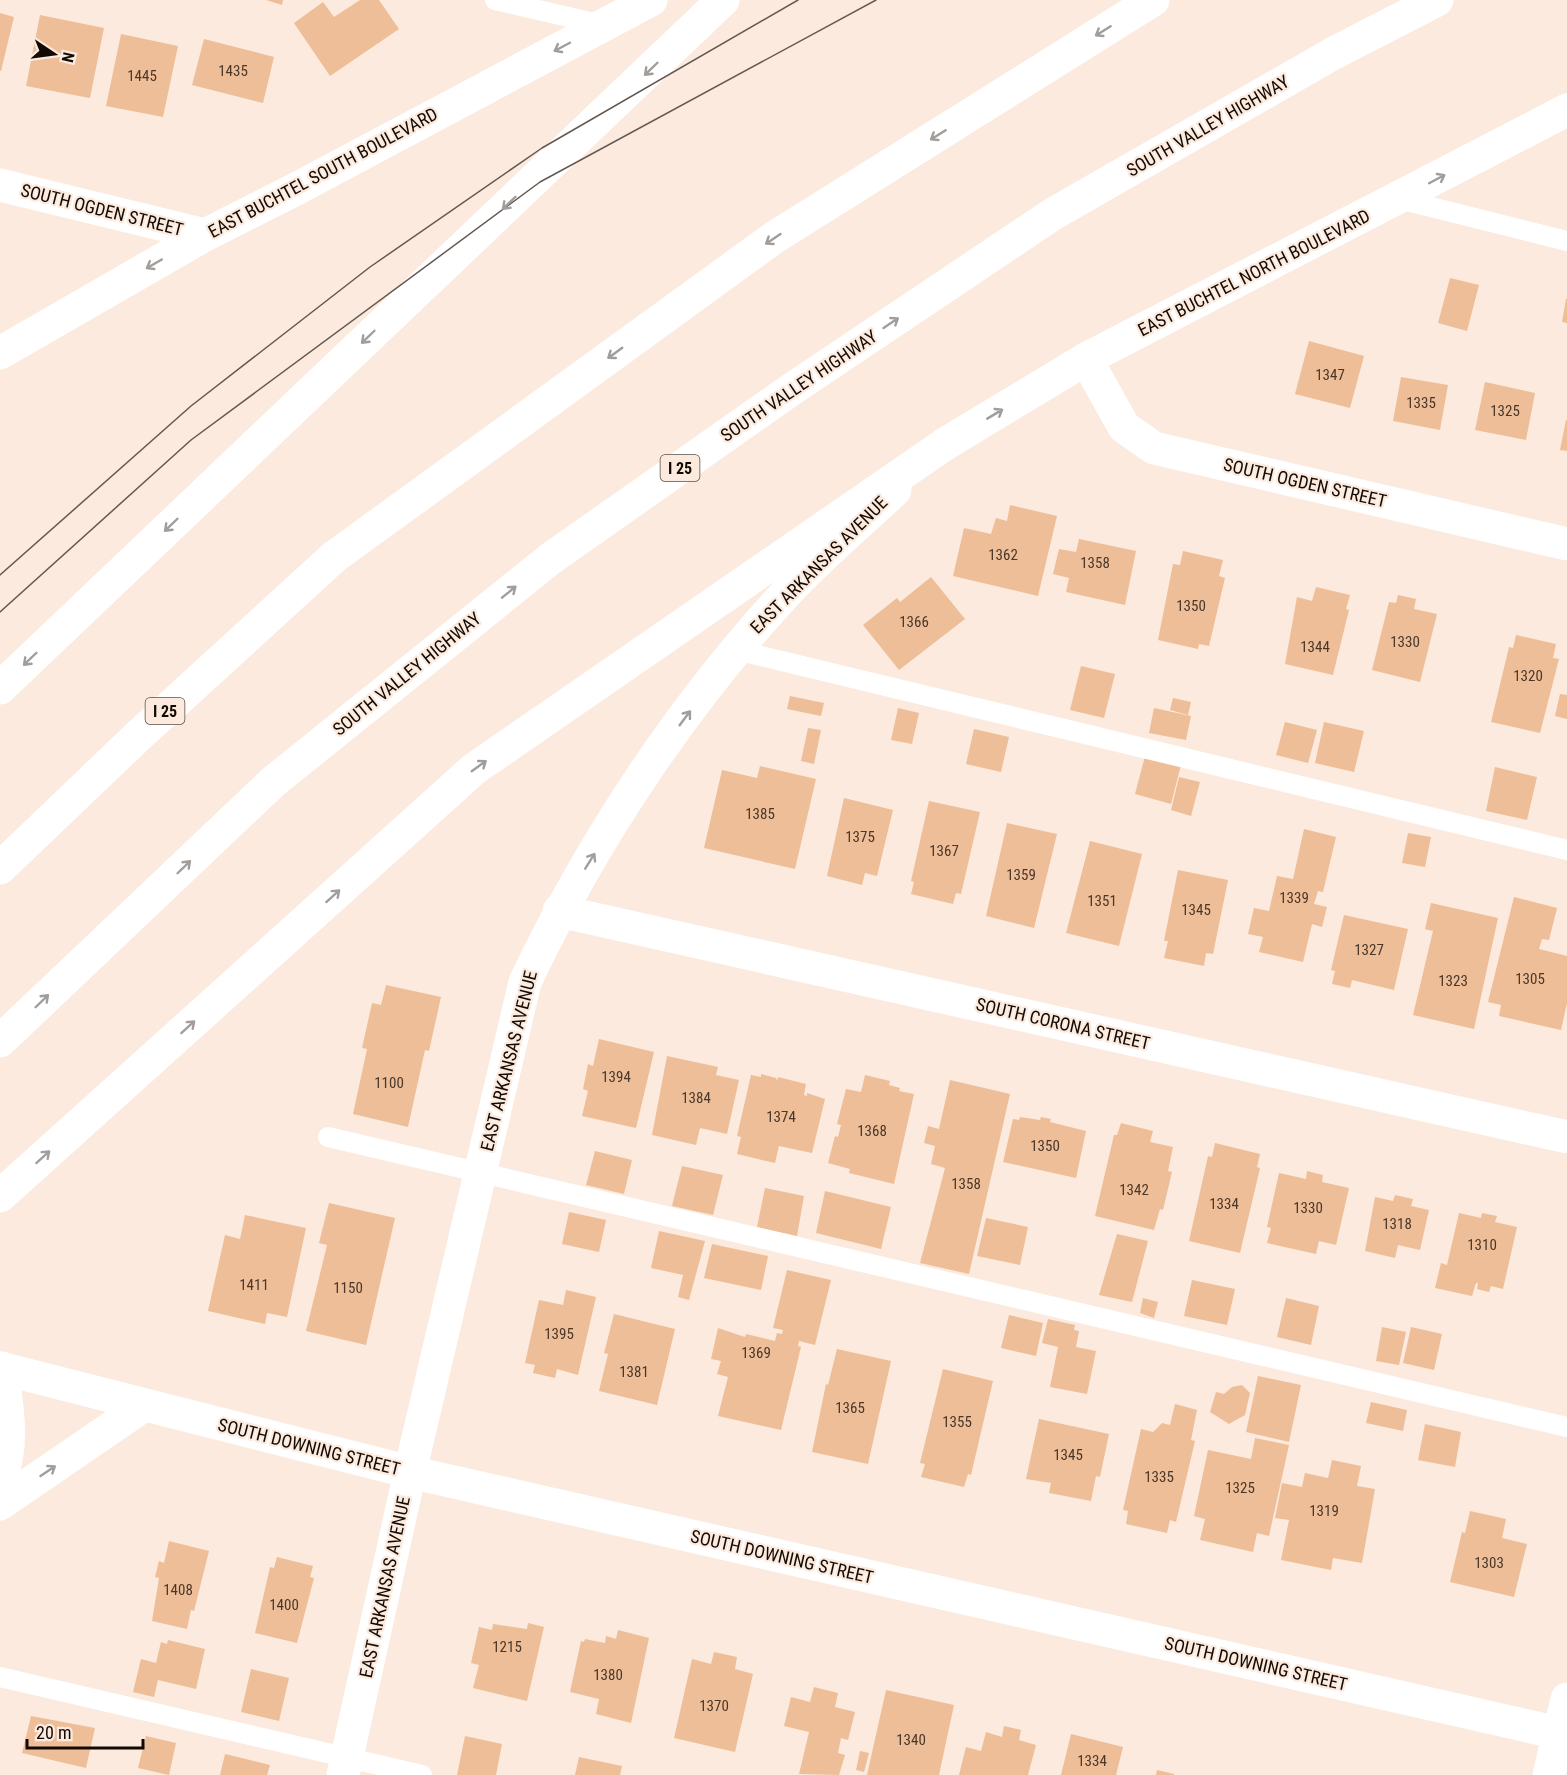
<svg xmlns="http://www.w3.org/2000/svg" width="1567" height="1775" viewBox="0 0 1567 1775" font-family="'Roboto Condensed',sans-serif">
  <rect width="100%" height="100%" fill="#fbeadd"/>
  <!-- building -->
  <path fill="#eebe98" d="M266,0H283L282,5Z
    M360,0H379L399,29L330,76L294,23L323,2L334,17Z
    M0,13L14,17L1,71H0Z
    M40,15L104,28L90,98L26,86Z
    M121,34L178,46L163,117L106,106Z
    M204,39L274,57L263,103L192,85Z
    M1450,278L1479,285L1467,331L1438,323Z
    M1566,299H1567V323L1562,322Z
    M1309,341L1364,356L1350,408L1295,394Z
    M1401,377L1448,385L1440,430L1393,421Z
    M1485,382L1535,393L1526,440L1475,430Z
    M1566,420H1567V451L1560,450Z
    M1010,505L1057,516L1038,596L953,576L964,528L991,534L996,518L1007,521Z
    M1079,539L1136,551L1125,605L1066,592L1069,578L1053,574L1059,549L1076,552Z
    M1183,551L1223,560L1219,576L1225,578L1209,646L1199,644L1198,649L1158,640L1173,564L1180,565Z
    M931,577L965,619L899,670L863,625L897,598L900,602Z
    M1316,587L1350,595L1346,609L1349,610L1333,675L1285,664L1297,597L1312,601Z
    M1398,595L1416,599L1414,609L1437,614L1420,682L1372,670L1389,602L1396,603Z
    M1516,635L1556,644L1553,658L1559,659L1540,733L1491,722L1509,647L1513,648Z
    M1081,666L1115,674L1104,718L1070,710Z
    M1560,694L1567,695V719L1555,716Z
    M790,696L824,703L821,716L787,709Z
    M1173,698L1191,702L1188,715L1170,710Z
    M898,708L919,713L912,744L891,740Z
    M1154,708L1191,716L1186,740L1149,733Z
    M1285,722L1317,730L1308,763L1276,755Z
    M1324,722L1364,731L1354,772L1315,763Z
    M808,728L821,730L814,764L801,761Z
    M974,729L1009,737L1001,772L966,764Z
    M1145,756L1181,765L1171,804L1135,794Z
    M760,766L816,779L795,869L704,848L722,770L757,778Z
    M1495,767L1537,777L1527,820L1486,811Z
    M1179,777L1200,782L1191,816L1171,810Z
    M844,798L893,810L877,876L865,873L862,885L827,876Z
    M929,801L980,812L961,894L956,893L953,904L911,894L914,882L911,881Z
    M1007,823L1057,834L1034,928L986,916Z
    M1304,829L1336,837L1323,892L1318,891L1314,904L1327,907L1322,927L1312,924L1303,962L1259,952L1263,937L1248,934L1254,908L1269,911L1277,876L1293,879Z
    M1408,833L1431,837L1425,867L1402,863Z
    M1090,841L1142,854L1119,946L1066,933Z
    M1178,870L1228,880L1213,954L1206,953L1204,966L1164,958L1168,941H1164Z
    M1514,897L1557,908L1549,940L1542,939L1539,949L1567,956V1003L1561,1030L1499,1016L1501,1005L1488,1002Z
    M1431,903L1498,918L1474,1029L1413,1015L1433,931L1425,929Z
    M1344,915L1408,929L1394,990L1352,980L1350,988L1332,984L1335,971L1331,970Z
    M386,985L441,997L429,1051L425,1050L408,1127L353,1114L367,1049L362,1048L372,1003L381,1005Z
    M599,1039L654,1052L636,1128L582,1116L588,1091L583,1089L588,1064L593,1066Z
    M667,1056L718,1067L716,1075L739,1080L727,1134L700,1128L696,1145L652,1135Z
    M761,1074L776,1078L777,1081L778,1077L806,1084L804,1095L807,1096V1093L825,1099L812,1153L779,1146L775,1163L737,1154L741,1137L737,1136L751,1075L761,1077Z
    M865,1075L890,1081L889,1085L900,1088L899,1091L914,1094L894,1184L849,1173L850,1169L828,1163L835,1136L838,1137L841,1125L837,1124L846,1089L861,1092Z
    M950,1080L1010,1094L969,1274L920,1263L945,1168L931,1164L935,1146L924,1143L928,1126L939,1129Z
    M1020,1117L1040,1120L1041,1117L1051,1119L1050,1122L1086,1131L1076,1178L1003,1162L1013,1119L1019,1120Z
    M1121,1123L1153,1131L1150,1142L1173,1147L1168,1171L1172,1172L1163,1210L1160,1209L1154,1230L1095,1216L1114,1135H1117Z
    M1215,1143L1260,1154L1257,1167L1260,1168L1240,1253L1189,1241L1208,1156L1212,1157Z
    M595,1151L632,1160L624,1194L586,1185Z
    M682,1166L723,1175L713,1215L672,1206Z
    M1307,1171L1323,1175L1322,1182L1349,1188L1336,1245L1319,1241L1316,1254L1267,1243L1271,1228L1267,1227L1279,1173L1306,1179Z
    M765,1188L804,1196L797,1236L757,1227Z
    M825,1191L891,1207L881,1249L816,1233Z
    M1395,1195L1413,1199L1411,1206L1429,1210L1420,1250L1398,1245L1395,1258L1365,1251L1375,1197L1393,1201Z
    M329,1203L395,1218L366,1345L306,1331L327,1245L319,1243Z
    M569,1212L606,1220L599,1252L562,1244Z
    M1459,1213L1481,1218L1482,1213L1497,1216L1495,1222L1517,1227L1503,1289L1491,1286L1489,1292L1477,1289L1478,1283H1476L1472,1296L1435,1288L1441,1263L1447,1265Z
    M245,1215L306,1228L287,1317L267,1313L265,1324L208,1311L225,1235L240,1239Z
    M986,1218L1028,1227L1020,1265L977,1256Z
    M659,1231L705,1241L689,1300L678,1297L683,1275L651,1268Z
    M1117,1234L1148,1241L1132,1302L1099,1295Z
    M712,1244L768,1256L761,1290L704,1278Z
    M787,1270L831,1280L815,1345L799,1341L798,1346L801,1347L781,1430L718,1416L728,1377L717,1374L721,1361L711,1359L718,1328L745,1337L746,1334L775,1341L777,1333L782,1334L783,1330L773,1328Z
    M1192,1280L1235,1289L1227,1325L1184,1316Z
    M566,1290L596,1297L578,1375L557,1369L555,1378L533,1373L535,1365L525,1363L539,1300L563,1305Z
    M1143,1298L1158,1302L1154,1318L1140,1313Z
    M1286,1298L1319,1306L1311,1345L1277,1337Z
    M614,1314L675,1329L657,1405L599,1391L608,1354L604,1353Z
    M1009,1315L1043,1323L1036,1356L1001,1348Z
    M1048,1319L1075,1325L1074,1330L1079,1331L1076,1347L1096,1351L1087,1394L1050,1387L1058,1347L1042,1343Z
    M1382,1327L1406,1332L1399,1365L1376,1361Z
    M1411,1327L1442,1334L1434,1370L1403,1363Z
    M837,1349L891,1361L868,1464L812,1452L826,1384L828,1385Z
    M943,1369L993,1381L971,1475L968,1474L964,1487L921,1477L925,1464L920,1463Z
    M1258,1376L1301,1385L1289,1442L1246,1432Z
    M1242,1385L1250,1393L1245,1415L1229,1424L1210,1412L1216,1392L1224,1394L1232,1387Z
    M1371,1402L1407,1410L1403,1431L1366,1423Z
    M1175,1404L1197,1410L1191,1440L1195,1441L1176,1522L1170,1520L1167,1533L1126,1524L1128,1511L1123,1510L1141,1429L1153,1432L1162,1423L1170,1425Z
    M1039,1419L1109,1434L1100,1477L1096,1476L1091,1501L1049,1493L1051,1483L1026,1479Z
    M1425,1424L1461,1432L1455,1467L1418,1460Z
    M1255,1438L1289,1445L1269,1536L1257,1533L1253,1552L1200,1540L1205,1519L1194,1516L1208,1450L1251,1459Z
    M1332,1460L1361,1466L1357,1486L1375,1489L1362,1563L1333,1558L1331,1570L1281,1560L1289,1520L1275,1518L1282,1483L1302,1487L1305,1473L1328,1478Z
    M1470,1511L1506,1519L1502,1538L1527,1544L1514,1597L1450,1582L1462,1532L1465,1533Z
    M169,1541L209,1551L194,1611L191,1610L187,1629L152,1621L159,1578L155,1577L159,1561L164,1563Z
    M277,1557L313,1566L310,1577L314,1578L297,1643L255,1633L270,1567L274,1568Z
    M528,1623L544,1627L527,1701L473,1688L479,1665L471,1663L479,1627L492,1630L493,1624L527,1629Z
    M618,1630L649,1638L631,1723L596,1714L599,1699L570,1692L581,1641L584,1642L585,1639L605,1643L606,1636L616,1639Z
    M168,1640L205,1649L196,1689L158,1680L154,1697L133,1692L141,1659L156,1663L161,1642L167,1644Z
    M714,1652L737,1657L735,1669L753,1674L735,1752L674,1738L692,1659L711,1664Z
    M251,1669L289,1678L279,1721L241,1712Z
    M814,1687L838,1693L835,1707L855,1712L848,1740L841,1738L838,1753L845,1755L839,1775L799,1774L809,1732L784,1726L791,1697L810,1702Z
    M886,1690L954,1705L939,1775H867Z
    M31,1716L95,1728L86,1768L22,1753Z
    M1004,1726L1021,1730L1019,1740L1036,1745L1028,1775H959L966,1747L981,1751L986,1732L1002,1737Z
    M1071,1734L1123,1747L1116,1775H1061Z
    M146,1736L176,1743L169,1775L138,1768Z
    M465,1736L502,1744L496,1775H457Z
    M860,1751L869,1753L864,1772L856,1770Z
    M225,1754L270,1765L267,1775H220Z
    M579,1757L622,1766L620,1775H575Z
    M1157,1770L1174,1774V1775H1156Z"/>
  <g fill="none" stroke-linecap="round" stroke-linejoin="round">
    <!-- lane -->
    <path stroke="#fff" stroke-width="20" d="M495,0L603,25
      M1399,199L1567,241
      M736,650L1567,850
      M328,1137L1567,1427
      M0,1677L422,1775"/>
    <!-- street -->
    <path stroke="#fff" stroke-width="33" d="M0,185L205,235
      M1086,359L1124,427L1154,448L1567,544
      M559,911L1567,1137
      M343,1775L410,1472L525,982C592,841 682,705 789,590C822,555 860,523 895,490"/>
    <!-- secondary -->
    <path stroke="#fff" stroke-width="33" d="M0,353L205,235L296,189L651,0
      M945,444L1086,359L1567,110
      M0,1368L410,1472L1567,1735
      M1549,1775L1567,1699"/>
    <!-- highway -->
    <path stroke="#fff" stroke-width="33" d="M0,688L723,0
      M0,868L136,738L334,557L775,237L1153,0
      M0,1041L273,782L550,559L792,389L1053,214L1334,53L1437,0
      M0,1196L474,769L945,444
      M0,1481C15,1443 7,1407 2,1368
      M0,1504L143,1406"/>
    <!-- tram -->
    <path stroke="#645850" stroke-width="1.5" d="M0,575L191,406L370,267L542,148L798,0
      M0,612L191,440L540,182L876,0"/>
  </g>
  <!-- one-way arrows -->
  <defs><path id="oneway-shaft" d="M-6 0H5M1.5-3L5.5 0L1.5 3" fill="none" stroke-width="1.6" stroke-linecap="round" stroke-linejoin="round" transform="scale(1.5)"/></defs>
  <g stroke="#a19d9b">
    <use href="#oneway-shaft" transform="translate(1103 31) rotate(148)"/>
    <use href="#oneway-shaft" transform="translate(562 47) rotate(152)"/>
    <use href="#oneway-shaft" transform="translate(651 69) rotate(136)"/>
    <use href="#oneway-shaft" transform="translate(938 135) rotate(148)"/>
    <use href="#oneway-shaft" transform="translate(1437 179) rotate(-28)"/>
    <use href="#oneway-shaft" transform="translate(509 203) rotate(136)"/>
    <use href="#oneway-shaft" transform="translate(773 239) rotate(146)"/>
    <use href="#oneway-shaft" transform="translate(154 264) rotate(150)"/>
    <use href="#oneway-shaft" transform="translate(891 323) rotate(-34)"/>
    <use href="#oneway-shaft" transform="translate(368 337) rotate(136)"/>
    <use href="#oneway-shaft" transform="translate(615 353) rotate(144)"/>
    <use href="#oneway-shaft" transform="translate(995 414) rotate(-31)"/>
    <use href="#oneway-shaft" transform="translate(171 525) rotate(136)"/>
    <use href="#oneway-shaft" transform="translate(509 592) rotate(-39)"/>
    <use href="#oneway-shaft" transform="translate(30 659) rotate(136)"/>
    <use href="#oneway-shaft" transform="translate(685 718) rotate(-53)"/>
    <use href="#oneway-shaft" transform="translate(479 766) rotate(-36)"/>
    <use href="#oneway-shaft" transform="translate(590 861) rotate(-58)"/>
    <use href="#oneway-shaft" transform="translate(184 867) rotate(-44)"/>
    <use href="#oneway-shaft" transform="translate(333 896) rotate(-42)"/>
    <use href="#oneway-shaft" transform="translate(42 1001) rotate(-44)"/>
    <use href="#oneway-shaft" transform="translate(188 1027) rotate(-42)"/>
    <use href="#oneway-shaft" transform="translate(43 1157) rotate(-42)"/>
    <use href="#oneway-shaft" transform="translate(48 1471) rotate(-34)"/>
  </g>
  <g text-anchor="middle" stroke-width="4.5" stroke-linejoin="round" paint-order="stroke">
    <!-- number labels -->
    <g font-size="15" fill="#4a3729">
      <text x="233" y="76">1435</text>
      <text x="142" y="81">1445</text>
      <text x="1330" y="380">1347</text>
      <text x="1421" y="408">1335</text>
      <text x="1505" y="416">1325</text>
      <text x="1003" y="560">1362</text>
      <text x="1095" y="568">1358</text>
      <text x="1191" y="611">1350</text>
      <text x="914" y="627">1366</text>
      <text x="1405" y="647">1330</text>
      <text x="1315" y="652">1344</text>
      <text x="1528" y="681">1320</text>
      <text x="760" y="819">1385</text>
      <text x="860" y="842">1375</text>
      <text x="944" y="856">1367</text>
      <text x="1021" y="880">1359</text>
      <text x="1294" y="903">1339</text>
      <text x="1102" y="906">1351</text>
      <text x="1196" y="915">1345</text>
      <text x="1369" y="955">1327</text>
      <text x="1530" y="984">1305</text>
      <text x="1453" y="986">1323</text>
      <text x="616" y="1082">1394</text>
      <text x="389" y="1088">1100</text>
      <text x="696" y="1103">1384</text>
      <text x="781" y="1122">1374</text>
      <text x="872" y="1136">1368</text>
      <text x="1045" y="1151">1350</text>
      <text x="966" y="1189">1358</text>
      <text x="1134" y="1195">1342</text>
      <text x="1224" y="1209">1334</text>
      <text x="1308" y="1213">1330</text>
      <text x="1397" y="1229">1318</text>
      <text x="1482" y="1250">1310</text>
      <text x="254" y="1290">1411</text>
      <text x="348" y="1293">1150</text>
      <text x="559" y="1339">1395</text>
      <text x="756" y="1358">1369</text>
      <text x="634" y="1377">1381</text>
      <text x="850" y="1413">1365</text>
      <text x="957" y="1427">1355</text>
      <text x="1068" y="1460">1345</text>
      <text x="1159" y="1482">1335</text>
      <text x="1240" y="1493">1325</text>
      <text x="1324" y="1516">1319</text>
      <text x="1489" y="1568">1303</text>
      <text x="178" y="1595">1408</text>
      <text x="284" y="1610">1400</text>
      <text x="507" y="1652">1215</text>
      <text x="608" y="1680">1380</text>
      <text x="714" y="1711">1370</text>
      <text x="911" y="1745">1340</text>
      <text x="1092" y="1766">1334</text>
    </g>
    <!-- shield labels -->
    <g fill="#fbeadd" stroke="#594d45" stroke-width="1.5">
      <rect x="660.5" y="455" width="39" height="26" rx="4.5"/>
      <rect x="145.5" y="698" width="39" height="26" rx="4.5"/>
    </g>
    <g font-size="16" font-weight="bold" fill="#130a04">
      <text x="680" y="474">I 25</text>
      <text x="165" y="717">I 25</text>
    </g>
    <!-- street labels -->
    <g font-size="18" fill="#130a04" stroke="#fbeadd">
      <text transform="translate(1208 126) rotate(-30)" y="6">SOUTH VALLEY HIGHWAY</text>
      <text transform="translate(323 173) rotate(-28)" y="6">EAST BUCHTEL SOUTH BOULEVARD</text>
      <text transform="translate(102 210) rotate(14)" y="6">SOUTH OGDEN STREET</text>
      <text transform="translate(1254 273) rotate(-27)" y="6">EAST BUCHTEL NORTH BOULEVARD</text>
      <text transform="translate(799 386) rotate(-34)" y="6">SOUTH VALLEY HIGHWAY</text>
      <text transform="translate(1305 483) rotate(13)" y="6">SOUTH OGDEN STREET</text>
      <text transform="translate(819 565) rotate(-45)" y="6">EAST ARKANSAS AVENUE</text>
      <text transform="translate(407 674) rotate(-39)" y="6">SOUTH VALLEY HIGHWAY</text>
      <text transform="translate(1063 1024) rotate(13)" y="6">SOUTH CORONA STREET</text>
      <text transform="translate(509 1061) rotate(-76)" y="6">EAST ARKANSAS AVENUE</text>
      <text transform="translate(309 1447) rotate(14)" y="6">SOUTH DOWNING STREET</text>
      <text transform="translate(782 1557) rotate(13)" y="6">SOUTH DOWNING STREET</text>
      <text transform="translate(385 1587) rotate(-78)" y="6">EAST ARKANSAS AVENUE</text>
      <text transform="translate(1256 1664) rotate(13)" y="6">SOUTH DOWNING STREET</text>
    </g>
  </g>
  <!-- north arrow -->
  <g transform="translate(54 54) rotate(103)" stroke="#fbeadd" stroke-width="4.5" paint-order="stroke">
  <path d="M0-4.5L10 22L0 15L-10 22Z" fill="#130a04"/>
  <text y="-9" font-size="16" font-weight="bold" text-anchor="middle" fill="#130a04">N</text>
  </g>
  <!-- scale -->
  <path d="M27 1739v9h116v-9" fill="none" stroke="#130a04" stroke-width="3"/>
  <text x="36" y="1739" font-size="18" fill="#130a04" stroke="#fbeadd" stroke-width="4.5" paint-order="stroke">20 m</text>
</svg>
